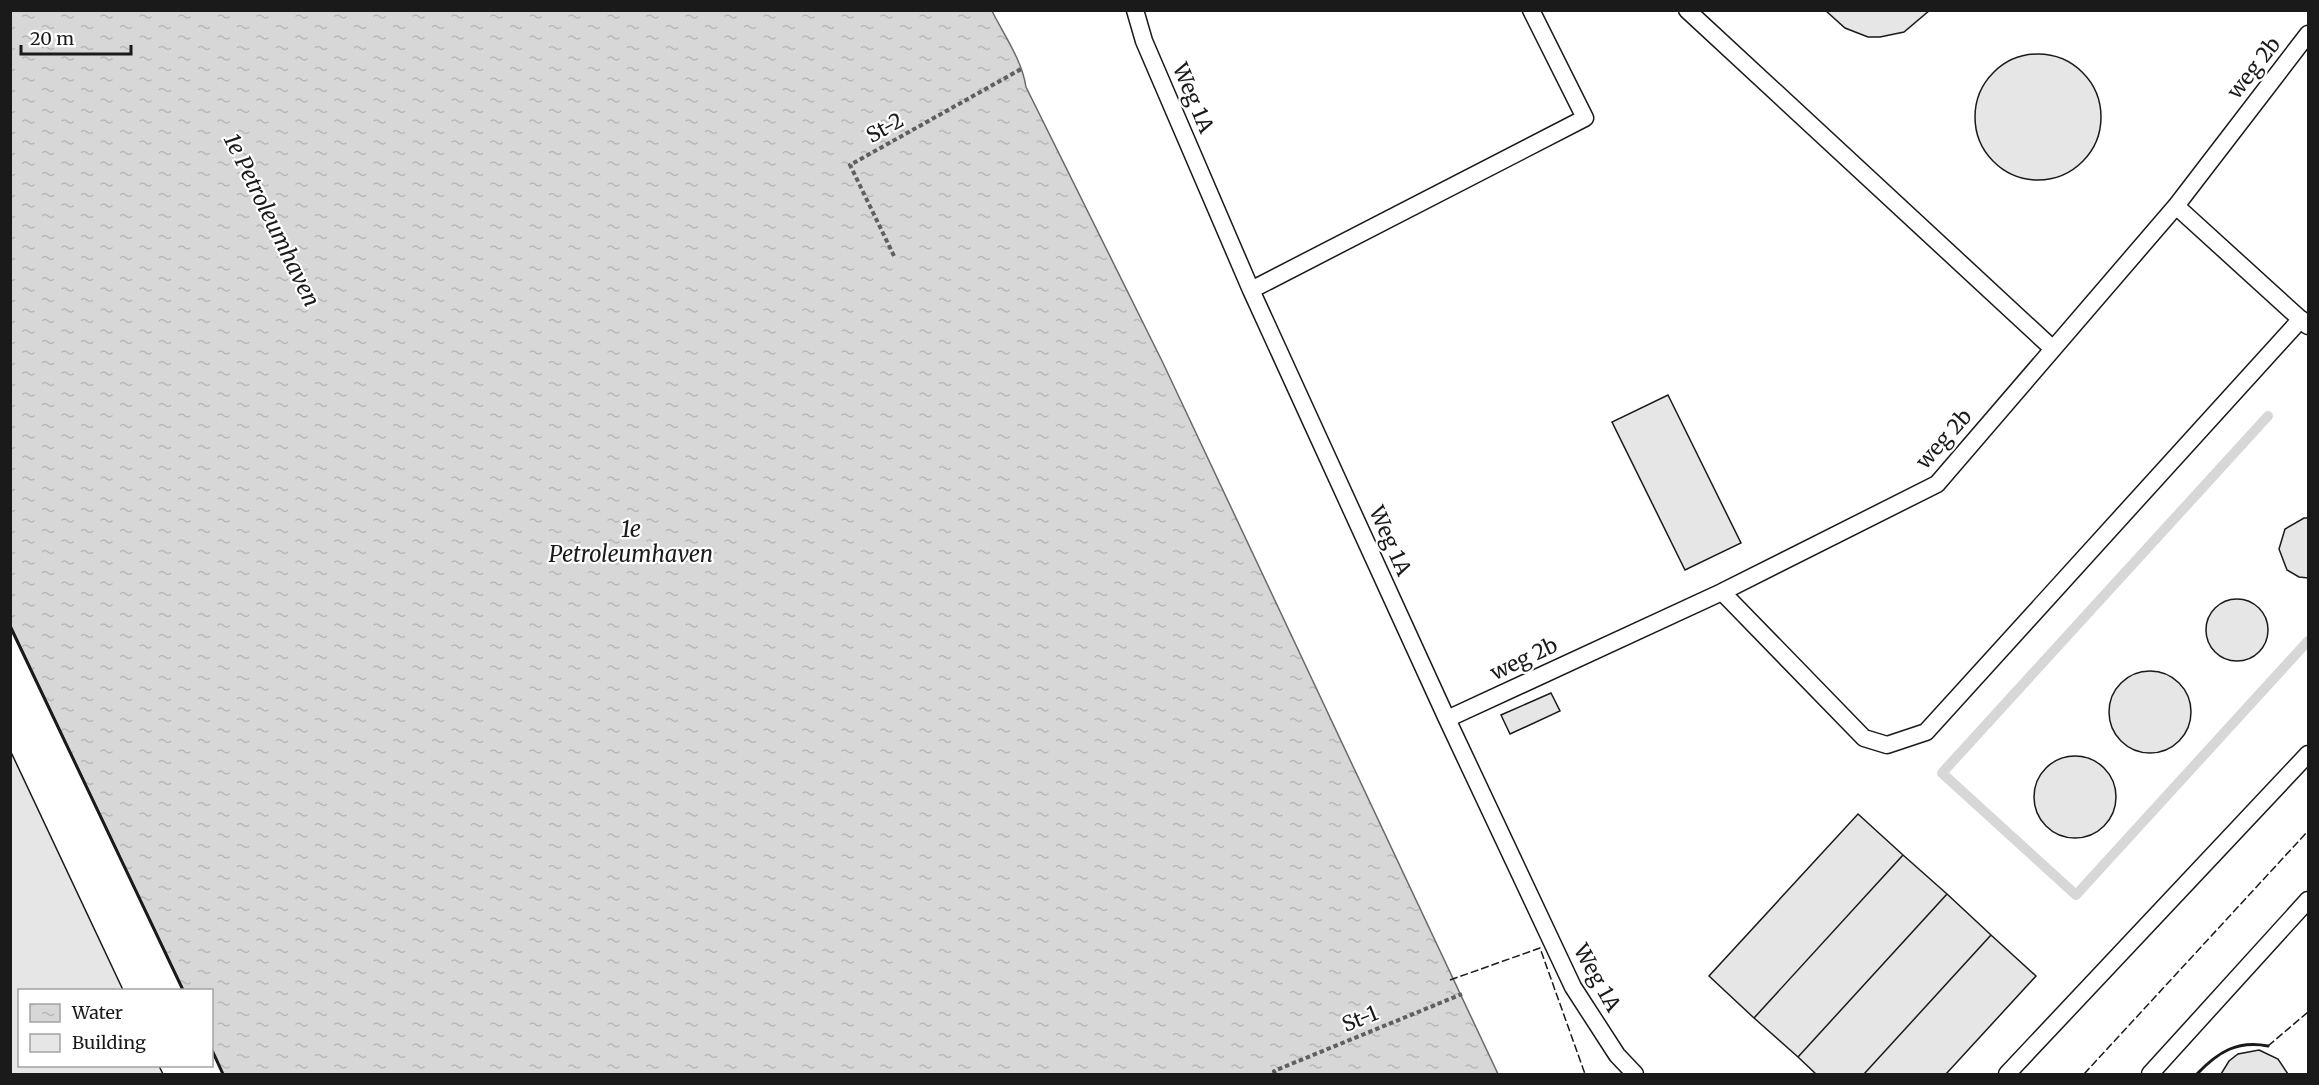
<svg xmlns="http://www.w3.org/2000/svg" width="2319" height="1085" viewBox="0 0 2319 1085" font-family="Merriweather,serif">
  <defs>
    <pattern id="water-ripples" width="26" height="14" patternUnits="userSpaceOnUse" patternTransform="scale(1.5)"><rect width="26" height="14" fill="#d7d7d7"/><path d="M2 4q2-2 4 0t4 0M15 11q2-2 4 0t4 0" fill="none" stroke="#b8b8b8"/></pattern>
  </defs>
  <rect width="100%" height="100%" fill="#fff"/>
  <!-- water -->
  <path fill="url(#water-ripples)" stroke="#6a6a6a" stroke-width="1.5" d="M11,10L992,11C1004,35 1022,60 1026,87L1163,363L1498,1074H223L212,1050V990H183L11,626Z"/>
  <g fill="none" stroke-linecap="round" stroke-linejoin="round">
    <!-- stream -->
    <path stroke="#d7d7d7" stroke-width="10" d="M2268,416L1942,773L2076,895L2308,641"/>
  </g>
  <!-- building -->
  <path fill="#e6e6e6" stroke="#1a1a1a" stroke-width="1.5" d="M1825,10H1930L1904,32L1880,37H1868L1845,28Z
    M1975 117a63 63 0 1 1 126 0a63 63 0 1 1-126 0Z
    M1668,395L1741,543L1685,570L1612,422Z
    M2304,518H2308V578L2299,577L2287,570L2279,549L2285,529Z
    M2206 630a31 31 0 1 1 62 0a31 31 0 1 1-62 0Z
    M2109 712a41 41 0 1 1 82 0a41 41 0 1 1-82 0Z
    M1551,693L1560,711L1510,734L1501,715Z
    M10,750L123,990H20V1066H159L163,1074H10Z
    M2034 797a41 41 0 1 1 82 0a41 41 0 1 1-82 0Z
    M1858,814L1903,855L1754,1018L1709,976Z
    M1903,855L1947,894L1798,1057L1754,1018Z
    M1947,894L1991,935L1864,1074H1816L1798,1057Z
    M1991,935L2036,976L1946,1074H1864Z
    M2259,1050L2278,1059L2288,1074H2221L2229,1061L2238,1054Z"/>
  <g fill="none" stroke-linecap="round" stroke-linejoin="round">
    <!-- lane casing -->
    <g stroke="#1a1a1a" stroke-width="19">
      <path id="lane" d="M1135,10L1144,41L1251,290L1447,719L1573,987L1617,1055L1635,1074
        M1687,10L2052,348
        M2176,206L2308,326
        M1251,290L1585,118L1531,10
        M1722,592L1864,738L1887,745L1926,732L2301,319
        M1447,719L1722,592L1937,484L2176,206L2308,34
        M2007,1074L2308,754
        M2150,1074L2308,900"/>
    </g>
    <!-- path -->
    <path stroke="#5f5f5f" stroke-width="4" stroke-dasharray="4.5 3" stroke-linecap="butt" d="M894,256L850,165L1023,68
      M1275,1074L1274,1071L1462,994"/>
    <!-- lane -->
    <use href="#lane" stroke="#fff" stroke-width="16"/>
    <!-- fence -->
    <path stroke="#1a1a1a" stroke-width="1.5" stroke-dasharray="8 3" stroke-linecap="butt" d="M1450,980L1540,948L1585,1074
      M2268,1046L2308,1012
      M2084,1074L2308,831"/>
    <!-- wall -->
    <path stroke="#1a1a1a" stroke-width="3" d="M10,626L183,990
      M212,1050L223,1074
      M2197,1074C2218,1052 2237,1040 2268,1046"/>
  </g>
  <g text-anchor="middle" stroke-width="4.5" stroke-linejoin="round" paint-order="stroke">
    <!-- street labels -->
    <g font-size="21" fill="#1a1a1a" stroke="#fff">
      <text transform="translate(2254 68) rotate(-52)" y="7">weg 2b</text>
      <text transform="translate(1193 98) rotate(67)" y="7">Weg 1A</text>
      <text transform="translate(885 128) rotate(-29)" y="7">St-2</text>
      <text transform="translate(1944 439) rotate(-48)" y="7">weg 2b</text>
      <text transform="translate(1390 541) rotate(66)" y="7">Weg 1A</text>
      <text transform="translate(1524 659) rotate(-25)" y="7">weg 2b</text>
      <text transform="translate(1597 978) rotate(61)" y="7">Weg 1A</text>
      <text transform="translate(1360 1019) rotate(-22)" y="7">St-1</text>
    </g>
    <!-- water labels -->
    <g font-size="22" font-style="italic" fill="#1a1a1a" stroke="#fff">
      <text transform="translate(272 220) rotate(64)" y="8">1e Petroleumhaven</text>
      <text x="631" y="537">1e<tspan x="631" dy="25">Petroleumhaven</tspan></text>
    </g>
  </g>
  <!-- border -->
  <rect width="2319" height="1085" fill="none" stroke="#1a1a1a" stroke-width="24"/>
  <!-- legend -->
  <rect x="18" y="989" width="195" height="78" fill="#ffffff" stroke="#a3a3a3" stroke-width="1.5"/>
  <rect x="30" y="1004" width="30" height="18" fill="url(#water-ripples)" stroke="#a3a3a3" stroke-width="1.5"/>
  <text x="72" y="1019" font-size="18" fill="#1a1a1a">Water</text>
  <rect x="30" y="1034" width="30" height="18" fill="#e6e6e6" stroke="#a3a3a3" stroke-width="1.5"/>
  <text x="72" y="1049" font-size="18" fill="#1a1a1a">Building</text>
  <!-- scale -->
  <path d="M21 45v9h110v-9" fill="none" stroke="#1a1a1a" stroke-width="3"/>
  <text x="30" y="45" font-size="18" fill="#1a1a1a" stroke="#ffffff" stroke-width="4.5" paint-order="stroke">20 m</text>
</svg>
